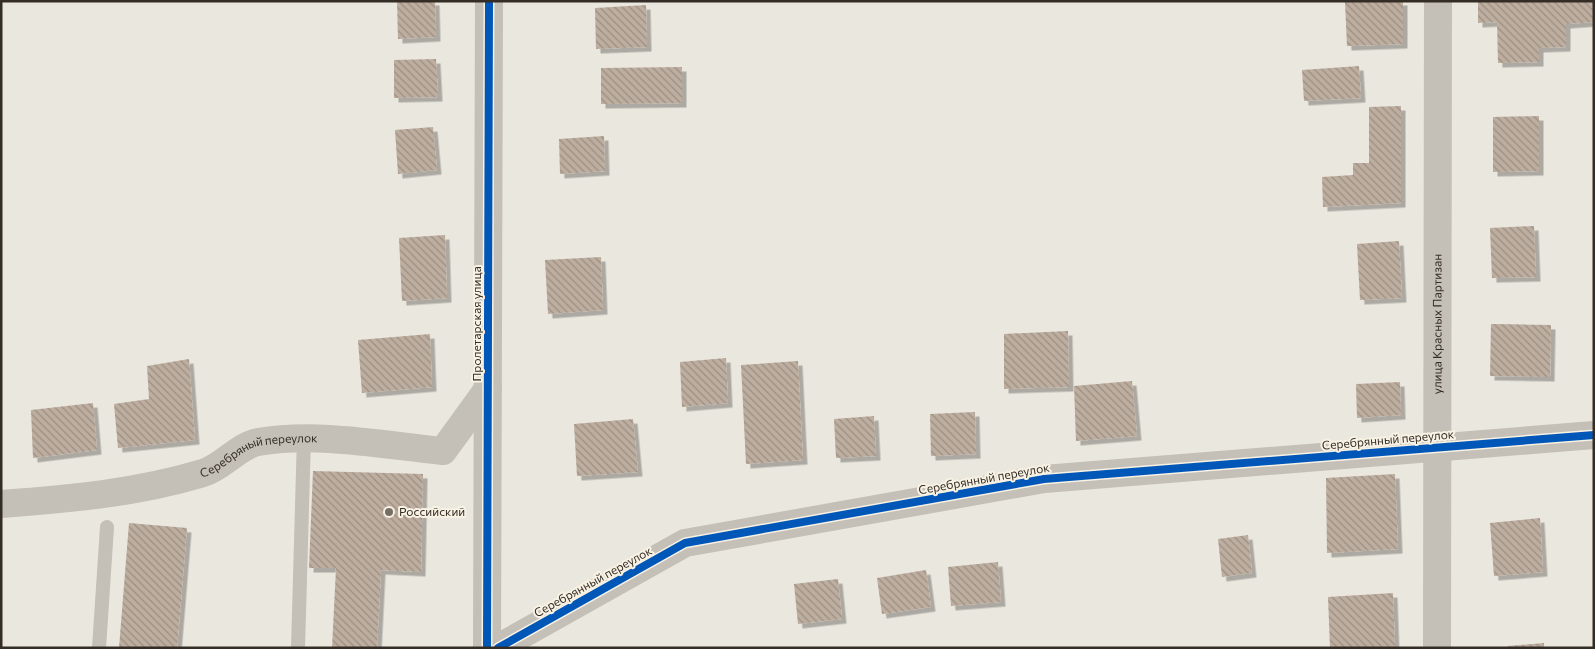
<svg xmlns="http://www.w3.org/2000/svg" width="1595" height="649" viewBox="0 0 1595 649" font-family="Commissioner,sans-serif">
  <defs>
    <pattern id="building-back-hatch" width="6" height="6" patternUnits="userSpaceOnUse" patternTransform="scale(1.25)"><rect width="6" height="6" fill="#beaea0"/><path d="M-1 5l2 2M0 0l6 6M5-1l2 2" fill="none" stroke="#9b8e82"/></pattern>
    <filter id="shadow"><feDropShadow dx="4.5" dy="4.5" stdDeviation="0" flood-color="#0004"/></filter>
  </defs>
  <rect width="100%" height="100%" fill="#eae7de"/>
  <!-- building -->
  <path fill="url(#building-back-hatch)" filter="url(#shadow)" d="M397,1H435L436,37L398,39Z
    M1403,1V44L1347,46L1345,2Z
    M1478,1H1594V22L1566,24V47L1539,48V62L1498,63L1497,22L1478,23Z
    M646,5L647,47L596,49L595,8Z
    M436,59L438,97L394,98V60Z
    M1359,66L1361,98L1304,101L1302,70Z
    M682,67V103L601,104V68Z
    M1401,106V203L1323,207L1322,177L1353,175V163H1369V107Z
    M1539,116V171L1493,172V117Z
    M433,127L437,170L398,174L395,130Z
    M604,136L605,171L560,174L559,139Z
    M1534,226L1536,277L1492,278L1490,228Z
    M445,235L447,298L402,301L399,238Z
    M1399,241L1402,298L1360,300L1357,244Z
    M601,257L603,310L548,314L545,260Z
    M1491,324L1551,325L1550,377L1490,376Z
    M1068,331L1069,387L1004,389V334Z
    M430,334L432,387L362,393L358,340Z
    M726,358L728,403L682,407L680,362Z
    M189,359L195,440L118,448L114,404L149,399L147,366Z
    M798,361L803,460L746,464L741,365Z
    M1132,381L1137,436L1076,441L1074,386Z
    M1400,382L1401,415L1357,418L1356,384Z
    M93,403L97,450L33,458L31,410Z
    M975,412L976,454L931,456L930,414Z
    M874,416L876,456L836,458L834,419Z
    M633,419L638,472L577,476L574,424Z
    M313,471L423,474L421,572L381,570L377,648H332L336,568H309Z
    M1395,474L1398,549L1327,553L1326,478Z
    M1540,518L1543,572L1494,576L1490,523Z
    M129,523L187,528L177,648H119Z
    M1248,535L1252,573L1222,577L1218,539Z
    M998,562L1001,602L951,606L948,567Z
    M926,570L931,607L882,614L877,578Z
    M838,579L842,619L798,624L794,584Z
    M1393,593L1395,648H1330L1328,597Z
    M1544,643V648H1508V646Z"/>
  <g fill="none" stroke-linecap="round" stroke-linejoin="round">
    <!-- service -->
    <path stroke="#c4bfb7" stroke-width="14" d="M99,648L107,527
      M298,648L304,437"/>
    <!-- minor -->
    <g stroke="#c4bfb7" stroke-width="28">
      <path id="s1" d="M1,504C69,499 137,493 203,473C221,468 240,445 258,442C319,432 382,445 443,451L488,389"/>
      <path d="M487,648L489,1"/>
      <path d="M498,648L685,543L1044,479L1594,435"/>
    </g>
    <!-- tertiary -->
    <path stroke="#c4bfb7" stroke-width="28" id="s2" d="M1437,648L1438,1"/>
    <!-- cycleway casing -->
    <g stroke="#f8f2e4" stroke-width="11">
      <path id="cycleway" d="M487,648L489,1
        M498,648L685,543L1044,479L1594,435"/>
    </g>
    <!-- cycleway -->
    <use href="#cycleway" stroke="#0057b8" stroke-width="8"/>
  </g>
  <!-- markers -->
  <circle fill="#746e66" stroke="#f8f2e4" stroke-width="2" cx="389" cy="512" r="5"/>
  <g text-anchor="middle" stroke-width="4" stroke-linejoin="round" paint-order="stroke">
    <!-- street labels -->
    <g font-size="12" fill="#342d26" stroke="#f8f2e4">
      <text transform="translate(477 324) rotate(-90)" y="4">Пролетарская улица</text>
      <text dy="4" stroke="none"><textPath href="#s2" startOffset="324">улица Красных Партизан</textPath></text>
      <text transform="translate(1388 440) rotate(-5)" y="4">Серебрянный переулок</text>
      <text dy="4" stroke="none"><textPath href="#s1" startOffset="265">Серебряный переулок</textPath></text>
      <text transform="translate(984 479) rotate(-10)" y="4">Серебрянный переулок</text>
      <text transform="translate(593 582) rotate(-29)" y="4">Серебрянный переулок</text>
    </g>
    <!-- poi labels -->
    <g font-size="12" fill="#342d26" stroke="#f8f2e4" text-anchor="start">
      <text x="399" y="516">Российский</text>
    </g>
  </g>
  <!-- border -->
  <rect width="1595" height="649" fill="none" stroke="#342d26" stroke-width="5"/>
</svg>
